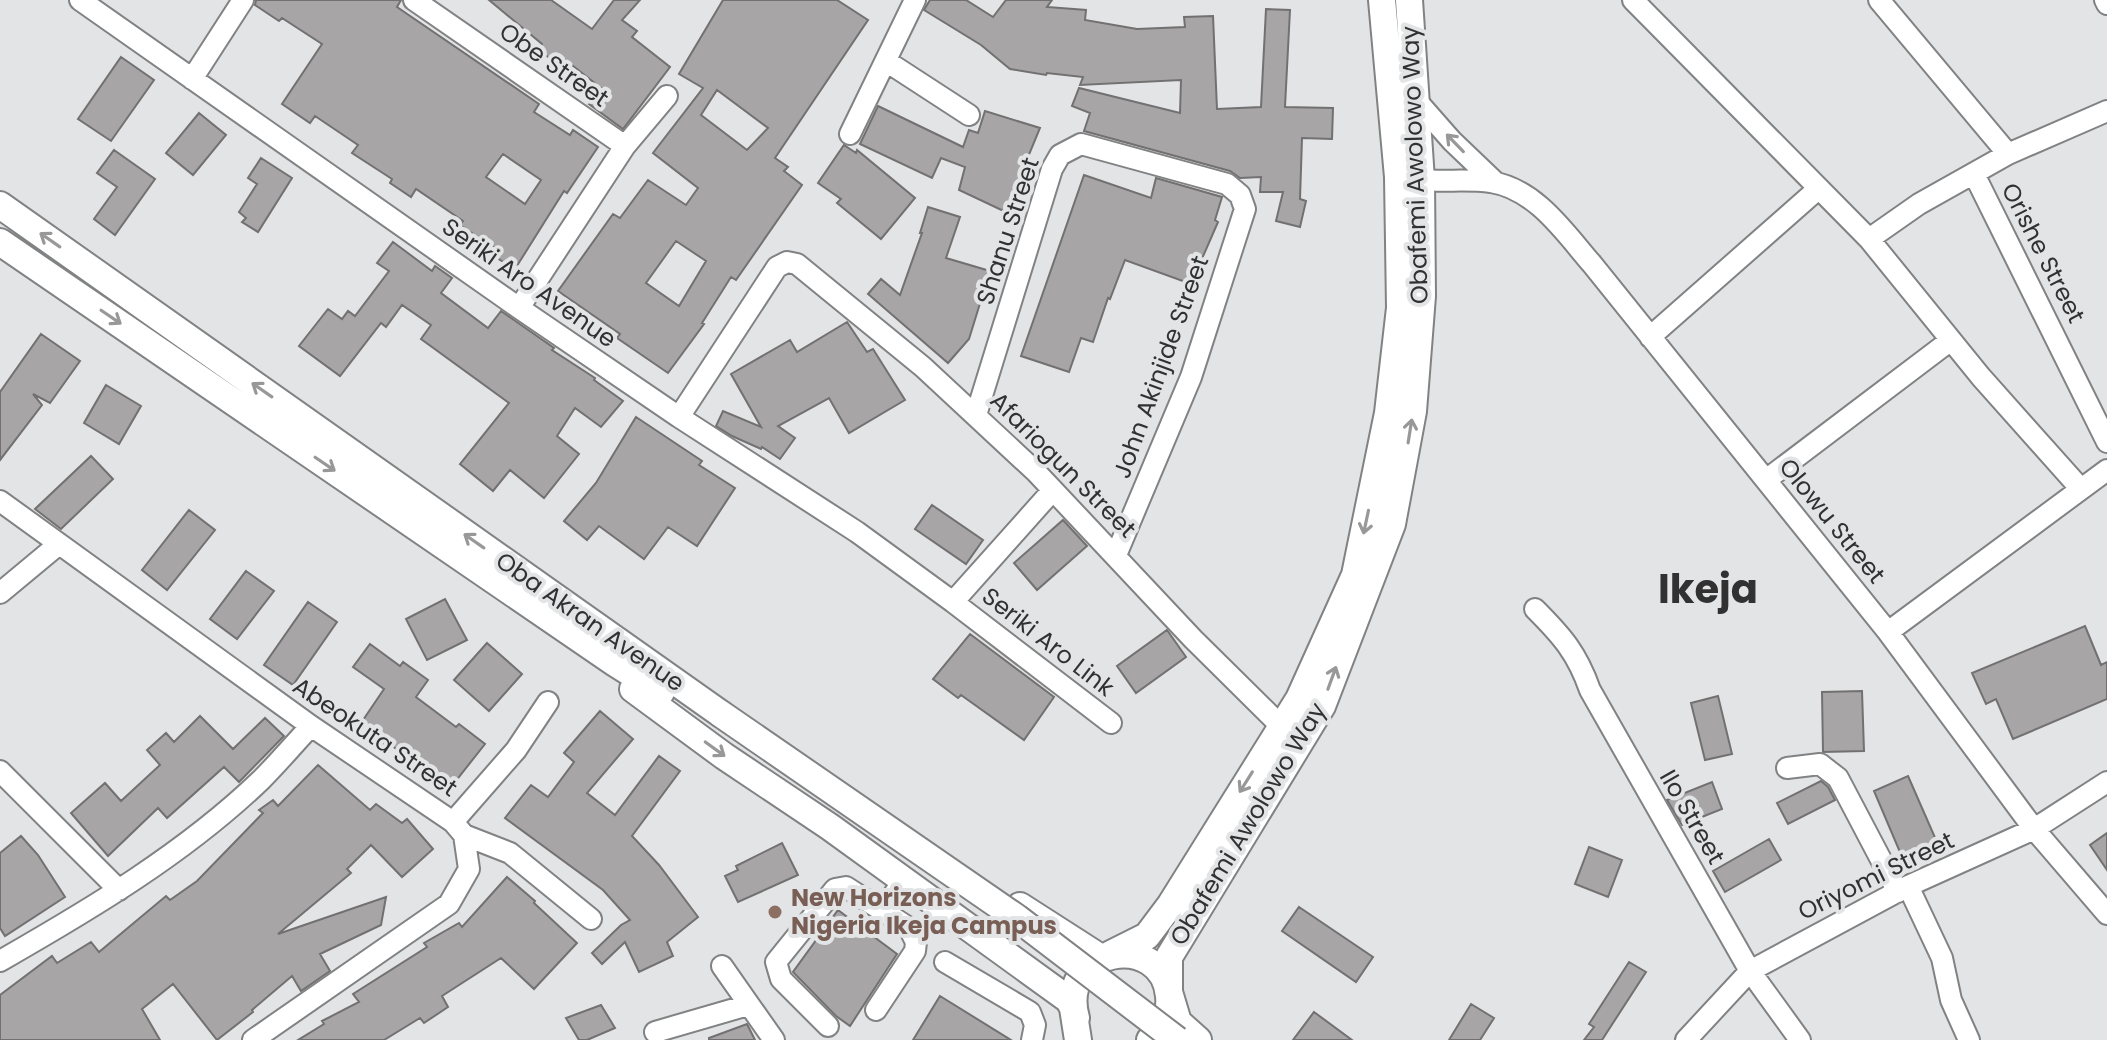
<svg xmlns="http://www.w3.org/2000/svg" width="2107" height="1040" viewBox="0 0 2107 1040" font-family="Poppins,sans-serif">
  <rect width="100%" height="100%" fill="#e3e4e5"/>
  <!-- building -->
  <path fill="#a7a5a5" stroke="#727070" stroke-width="2" fill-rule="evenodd" d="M256,0H401L397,7L539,104L534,112L570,135L573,130L598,147L567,193L564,191L515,269L492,255L496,249L460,225L463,221L416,189L411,197L390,183L392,179L352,153L358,145L315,116L310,123L282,104L322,44L282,18L279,21L255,5ZM503,154L541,180L525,204L486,177Z
    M489,0H551L592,29L614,0H640L622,20L637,31L632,37L670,67L623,129L589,104L601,88L564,59L560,65L538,50L542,44Z
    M723,0H837L868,20L775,158L788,167L784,171L802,185L736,280L731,277L702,323L704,324L668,373L617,338L620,334L558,291L613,214L620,218L648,180L686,205L698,188L653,153L703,88L679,74ZM717,90L768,128L747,150L701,115ZM676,241L706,261L679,306L646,283Z
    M930,0H966L993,17L1006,0H1052L1047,7L1086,10L1085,20L1137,29L1185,27L1184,17L1213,16L1217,109L1261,107L1266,9L1290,10L1285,107L1333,108L1332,139L1302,138L1300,199L1306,201L1300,227L1276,221L1283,192H1260L1261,177L1240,178L1230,171L1084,131L1090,113L1072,106L1079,88L1180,113L1181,80L1080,85L1083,77L1047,73L1046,75L1010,69L981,45L924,10Z
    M121,57L154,80L111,141L78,119Z
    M878,106L963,147L969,130L978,133L985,111L1040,128L1014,191H1016L1010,214L959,190L965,167L941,158L932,178L860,144Z
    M199,113L226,135L193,175L166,153Z
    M844,145L856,153L857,150L915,198L881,239L837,203L841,199L818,183Z
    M114,150L155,179L115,235L94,219L117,187L97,173Z
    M261,158L292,178L258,232L242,222L246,218L239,212L257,184L248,178Z
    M1084,175L1151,198L1156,178L1222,197L1215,220L1218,222L1191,284L1125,260L1110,299L1108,298L1093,342L1081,338L1069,372L1021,356Z
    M928,207L960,217L946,258L990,271L969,339L948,363L868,294L881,279L900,295L922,233H920Z
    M393,242L432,271L435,266L452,278L441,293L488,328L501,311L554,348L552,350L595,378L594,380L623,401L601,427L575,408L557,436L579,454L544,498L510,470L493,491L460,464L509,403L421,339L431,325L402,305L386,327L381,323L340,376L299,346L328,309L342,319L348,311L355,316L389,271L377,263Z
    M847,322L867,352L873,349L905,400L849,433L829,398L778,426L795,438L780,459L762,447L761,449L732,436L716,426L723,411L761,427L731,374L790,340L797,352Z
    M41,334L80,361L50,403L33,394L42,405L0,460V392Z
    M106,385L141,406L119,444L84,423Z
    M636,417L702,461L699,465L735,488L697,546L668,527L644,559L599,526L587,540L564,521L596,483Z
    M91,456L113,479L61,529L35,509Z
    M932,505L983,540L966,564L915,529Z
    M189,510L215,530L167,590L142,570Z
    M1063,520L1087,546L1037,590L1014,563Z
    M246,571L274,591L237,639L210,619Z
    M445,599L467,640L427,660L406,619Z
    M308,602L337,622L293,685L264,665Z
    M2085,626L2101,665L2107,662V699L2013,739L1996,699L1986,704L1972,673Z
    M1167,630L1186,657L1136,693L1117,666Z
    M970,634L1054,697L1024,740L961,695L958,698L933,679Z
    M487,643L522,674L489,711L454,680Z
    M370,644L400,666L403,662L428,680L416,697L456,727L459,724L485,744L451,787L416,760L414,763L386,741L384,744L359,726L384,689L353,667Z
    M1862,691L1864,751L1823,752L1822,692Z
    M1718,696L1732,754L1705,760L1691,703Z
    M600,711L633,739L587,793L615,815L659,756L680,771L632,836L659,865L698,917L667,942L673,956L639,972L625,942L602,964L592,953L621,925L630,920L603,890L505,818L531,785L548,797L574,762L564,753Z
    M200,716L233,749L265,718L284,736L239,782L224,767L167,818L158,808L108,856L71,813L105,783L121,801L160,765L147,750L166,733L174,742Z
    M318,765L370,810L376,804L402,823L407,819L433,849L402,877L371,845L347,869L351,873L278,934L386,897L381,925L320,954L330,971L301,991L292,976L252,1010L253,1012L217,1040L173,984L142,1009L160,1040H0V995L52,956L57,963L91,942L99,952L166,896L170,900L197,881L263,813L259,810L273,800L278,806Z
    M1908,776L1940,849L1905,864L1874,791Z
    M1821,781L1828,787L1835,800L1788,824L1777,803Z
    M1712,782L1722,809L1682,825L1667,800Z
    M2107,833V870L2090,845Z
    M21,836L38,855L65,897L5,936L0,928V853Z
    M1769,839L1781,860L1725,892L1713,871Z
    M782,843L798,875L738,902L725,876L738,870L736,866Z
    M1589,847L1622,860L1608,897L1575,884Z
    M507,877L535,901L534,903L577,943L534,989L501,958L442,996L448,1007L424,1023L420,1018L384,1040H298L324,1024L322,1021L359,1002L353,994L427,947L424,943L459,923L462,927Z
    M1299,907L1373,957L1356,982L1282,931Z
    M838,910L897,954L850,1026L836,1016L793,972Z
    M1629,962L1646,972L1602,1040H1584L1594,1027L1589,1024Z
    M940,996L1011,1040H913Z
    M1471,1004L1494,1018L1480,1040H1449Z
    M601,1005L615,1028L587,1040H579L566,1018Z
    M1314,1012L1352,1040H1293Z
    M747,1024L755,1040H709V1038Z"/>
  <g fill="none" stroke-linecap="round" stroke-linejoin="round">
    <!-- minor casing -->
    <g stroke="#818283" stroke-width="24">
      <path id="minor" d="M80,0L519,308L679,417L857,532L953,602L1111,723
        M414,0L625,146
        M1633,0L1869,239L1981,377L2080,488
        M1879,0L2008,154
        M2105,0L2107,4
        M886,61L969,115
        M192,79L243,0
        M1416,100L1452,141L1496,183
        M850,134L915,0
        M1974,174L2107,442
        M1421,180C1445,182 1468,179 1491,182C1536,189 1565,233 1592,264L1888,632L2034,829L2107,914
        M1869,239L1919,204L2008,154L2107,111
        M519,308L625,146L667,96
        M1650,337L1818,189
        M976,415L1052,169L1060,155L1081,144L1227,184L1240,195L1245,209L1191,377L1116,555
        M679,417L777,267L787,262L797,264L923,367L1036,472L1193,639L1283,728
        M1766,480L1951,340
        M0,501L311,726L453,822L464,835L469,869L449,904L253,1040
        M0,593L59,544
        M953,602L1053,490
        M1535,609C1562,636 1577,653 1590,690L1750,971L1800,1040
        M1888,632L2107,470
        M1787,768L1820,764L1838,778L1898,892
        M0,771L119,890
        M453,822L516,750L548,702
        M464,835L510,853L591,919
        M1908,886L1942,958L1951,1000L1969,1040
        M882,911L904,880
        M0,961C91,909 185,853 261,780C278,763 294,744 311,726
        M945,962L1030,1012L1035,1025L1032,1040
        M722,966L774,1040
        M828,1026L781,979L776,962L835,889L846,887L909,928L916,942L915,951L876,1010
        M655,1032L748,1005
        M1686,1040L1750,971L1908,886L2034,829L2107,782"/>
    </g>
    <!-- major casing -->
    <g stroke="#818283" stroke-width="30">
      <path id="major" d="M0,205L721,714
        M0,242L615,663L661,692
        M633,689L724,756L830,827L1069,1000L1073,1008L1078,1040
        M1020,906L1101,958
        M1111,954L1147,936L1171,904L1299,699L1355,575L1388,413L1400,308L1398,177L1382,0
        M1076,1018C1056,947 1163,930 1169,996C1171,1014 1164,1028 1150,1040
        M1198,1040L1178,1022L1169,992V957L1322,706L1392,524L1413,411L1422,296L1421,180L1409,0"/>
    </g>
    <!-- minor -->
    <use href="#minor" stroke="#fff" stroke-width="20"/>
    <!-- major -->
    <use href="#major" stroke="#fff" stroke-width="26"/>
    <!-- major-bridge casing -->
    <g stroke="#818283" stroke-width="30" stroke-linecap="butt">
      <path id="major-bridge" d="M721,714L1017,918L1177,1040"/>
    </g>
    <!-- major-bridge -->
    <use href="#major-bridge" stroke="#fff" stroke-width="26"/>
  </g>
  <!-- one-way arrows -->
  <defs><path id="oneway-shaft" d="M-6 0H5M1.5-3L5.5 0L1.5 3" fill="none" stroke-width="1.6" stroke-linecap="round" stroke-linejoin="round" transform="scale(2)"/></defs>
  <g stroke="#989898">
    <use href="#oneway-shaft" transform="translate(1455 143) rotate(-134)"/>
    <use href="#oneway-shaft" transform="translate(50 240) rotate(-145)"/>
    <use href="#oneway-shaft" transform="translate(111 317) rotate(34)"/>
    <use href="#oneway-shaft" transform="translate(262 390) rotate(-145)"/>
    <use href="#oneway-shaft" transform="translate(1410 431) rotate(-81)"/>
    <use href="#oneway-shaft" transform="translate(325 464) rotate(34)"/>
    <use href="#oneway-shaft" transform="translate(1366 522) rotate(102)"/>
    <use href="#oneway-shaft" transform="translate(474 541) rotate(-145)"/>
    <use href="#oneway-shaft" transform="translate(1332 678) rotate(-70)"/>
    <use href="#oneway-shaft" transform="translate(715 749) rotate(36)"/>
    <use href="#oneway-shaft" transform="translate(1246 782) rotate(122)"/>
  </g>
  <!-- markers -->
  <circle fill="#8d6e63" stroke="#e3e4e5" stroke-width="3" cx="775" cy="912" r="8"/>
  <g text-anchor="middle" stroke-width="8" stroke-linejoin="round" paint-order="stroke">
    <!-- street labels -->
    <g font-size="24" fill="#313132" stroke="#e3e4e5">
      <text transform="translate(554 65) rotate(35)" y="8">Obe Street</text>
      <text transform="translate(1415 165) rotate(-92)" y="8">Obafemi Awolowo Way</text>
      <text transform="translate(1008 231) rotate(-72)" y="8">Shanu Street</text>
      <text transform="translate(2043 253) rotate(63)" y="8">Orishe Street</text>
      <text transform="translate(529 283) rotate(35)" y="8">Seriki Aro Avenue</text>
      <text transform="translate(1161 367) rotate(-70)" y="8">John Akinjide Street</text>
      <text transform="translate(1063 465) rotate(45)" y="8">Afariogun Street</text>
      <text transform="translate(1832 521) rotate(51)" y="8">Olowu Street</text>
      <text transform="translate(590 622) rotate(35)" y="8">Oba Akran Avenue</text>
      <text transform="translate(1048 642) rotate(38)" y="8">Seriki Aro Link</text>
      <text transform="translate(375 737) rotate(34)" y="8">Abeokuta Street</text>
      <text transform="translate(1692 817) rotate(60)" y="8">Ilo Street</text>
      <text transform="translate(1248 824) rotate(-59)" y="8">Obafemi Awolowo Way</text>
      <text transform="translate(1876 876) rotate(-26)" y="8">Oriyomi Street</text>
    </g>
    <!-- education labels -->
    <g font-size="24" font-weight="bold" fill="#785e54" stroke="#e3e4e5" text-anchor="start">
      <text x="791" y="906">New Horizons<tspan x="791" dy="28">Nigeria Ikeja Campus</tspan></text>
    </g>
    <!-- town labels -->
    <g font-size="40" font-weight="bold" fill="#313132" stroke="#e3e4e5">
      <text x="1708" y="603">Ikeja</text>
    </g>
  </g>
</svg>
